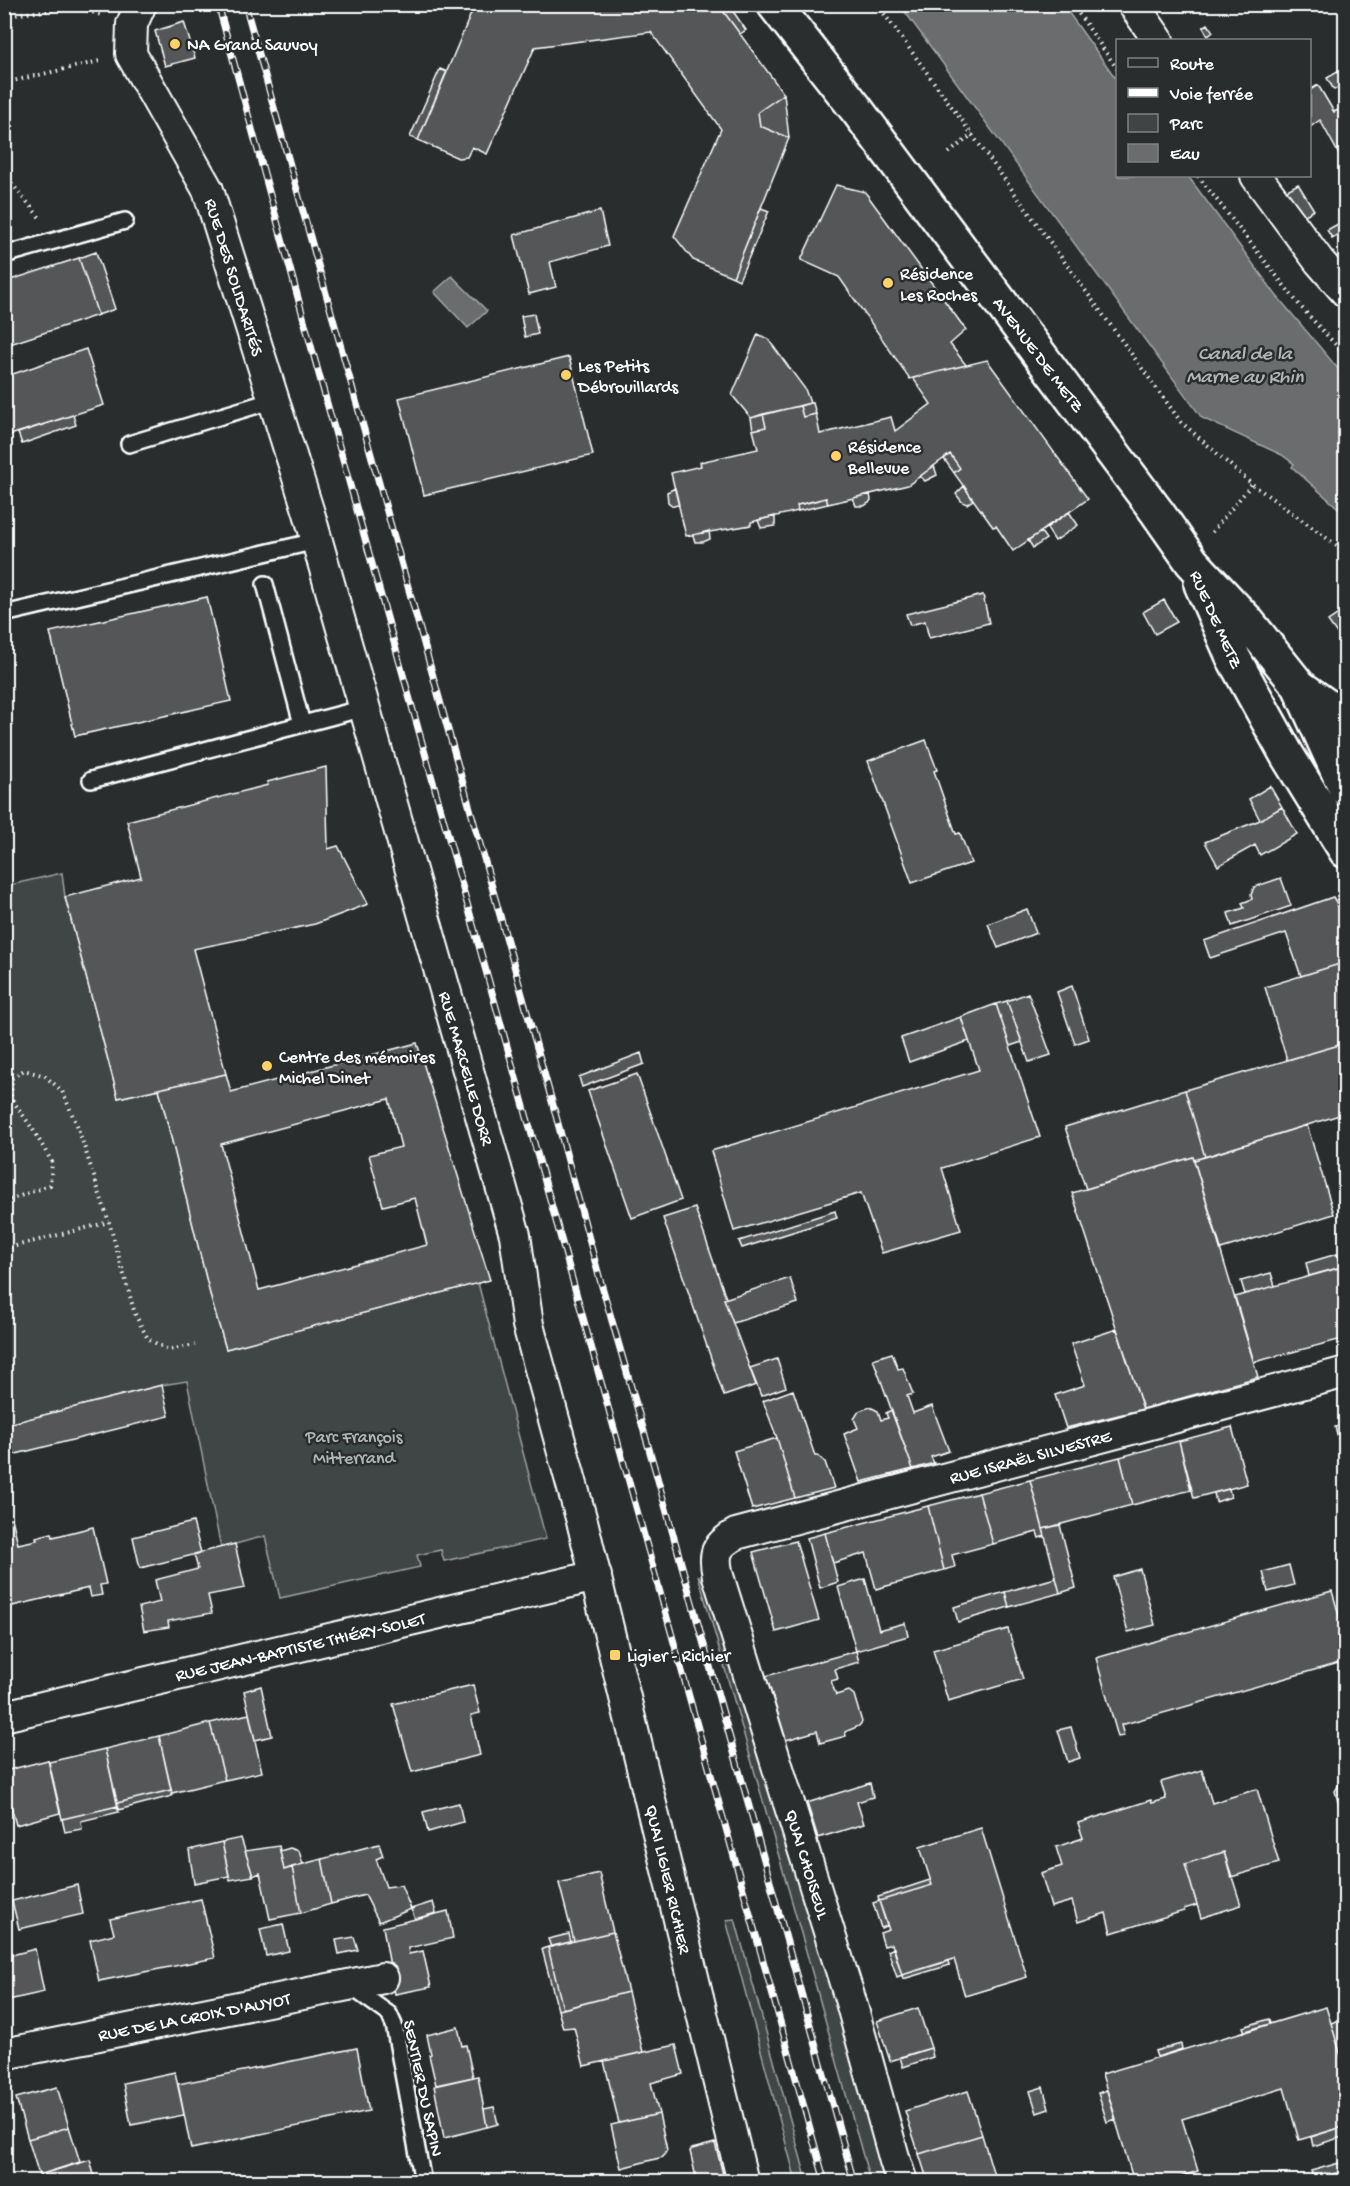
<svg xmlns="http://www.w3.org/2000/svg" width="1350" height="2186" viewBox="0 0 1350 2186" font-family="'Gochi Hand',sans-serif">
  <rect width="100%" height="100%" fill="#2a2d2e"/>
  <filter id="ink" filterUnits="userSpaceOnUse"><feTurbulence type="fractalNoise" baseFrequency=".0167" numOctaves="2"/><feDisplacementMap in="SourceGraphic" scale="12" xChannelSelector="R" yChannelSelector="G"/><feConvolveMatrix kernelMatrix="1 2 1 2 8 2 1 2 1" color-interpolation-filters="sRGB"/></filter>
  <g filter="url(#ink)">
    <!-- green -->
    <path fill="#414445" stroke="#a0a2a2" stroke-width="1.5" d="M62,873L65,897L118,1098L159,1089L212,1302L226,1349L478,1283L546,1539L444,1561L441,1550L417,1555L420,1567L280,1598L265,1536L221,1548L187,1381L162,1385L5,1425V886Z
      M698,1575L704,1583L894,2181H870L805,1947Z
      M735,1919L807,2181H796L726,1920Z"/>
    <!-- water -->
    <path fill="#6a6c6d" stroke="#a6a7a7" stroke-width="1.5" d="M900,5H1063L1117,80L1118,176H1188L1276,295L1345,377V514L1292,467L1294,464L1282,455L1202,418Z
      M452,276L487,311L468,328L434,292Z"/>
    <!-- building -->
    <path fill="#555758" stroke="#fff" stroke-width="1.5" fill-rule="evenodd" d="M475,4H718L784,94L758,112L760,126L789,138L733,277L693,260L674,236L721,129L651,32L535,47L487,154L472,147L467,157L458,158L418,140Z
      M718,4H728L746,30L740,34Z
      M184,22L195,58L165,66L155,31Z
      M1208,24L1213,32L1208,36L1203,27Z
      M1346,67V83L1334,90L1327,78Z
      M440,69L447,72L418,140L410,137Z
      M1318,85L1334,112L1342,108L1346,113V156L1341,158L1320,120L1310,127V90Z
      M784,94L789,138L760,126L758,112Z
      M1298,184L1314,210L1300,218L1282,193Z
      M836,185L865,192L966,330L950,344L966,365L910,379L839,277L801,260Z
      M761,208L769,211L739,280L733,277Z
      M600,211L608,246L550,262L556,287L529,294L514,235Z
      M1345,220L1346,230L1332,238L1327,230Z
      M96,252L115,309L98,315L79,258Z
      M79,258L98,315L4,346V282Z
      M534,314L538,334L525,337L521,316Z
      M758,334L768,339L805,389L810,403L751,418L732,395Z
      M86,349L104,405L4,437V377Z
      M569,357L593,455L424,495L399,398Z
      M987,360L1088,499L1013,551L996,526L993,527L954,473L960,468L950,454L908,485L828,504L826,498L803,504L797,505L798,511L751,522V525L686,536L671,473L701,466L700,462L758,449L753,430L766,427L763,414L800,406L803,417L816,414L820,434L891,417L895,431L931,404L913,378Z
      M810,403H813L816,414L803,417L800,406Z
      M763,414L766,427L753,430L751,418Z
      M73,415L76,425L22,444L18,433Z
      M950,454L960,468L954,473L944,459Z
      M934,466L937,475L925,481L920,476Z
      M964,486L973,500L967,504L962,502L956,494Z
      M675,488L679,505L673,506L668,502L667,492Z
      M870,494L871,500L869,503L864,506H856L853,498Z
      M826,498L828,504L798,511L797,505Z
      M1069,512L1078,525L1055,541L1046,527Z
      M775,516V526L761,528L758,520Z
      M709,531L710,539L703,542H695L693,535Z
      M1041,532L1046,539L1033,548L1028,540Z
      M983,595L989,623L929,638L925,621L910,625L906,614Z
      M207,597L231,701L75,736L50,632Z
      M1164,600L1177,622L1155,634L1143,612Z
      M1346,609V646L1328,621Z
      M926,740L937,770L934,771L956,834L960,833L971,863L912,883L868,761Z
      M326,767L328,849L338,846L368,904L315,924L193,949L226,1074L118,1098L65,897L141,877L127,821L268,785L267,782Z
      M1270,786L1282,807L1260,820L1249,799Z
      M1282,807L1297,834L1260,855L1255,845L1218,866L1205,842L1260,820Z
      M1281,878L1291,906L1232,926L1228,913L1244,908L1242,903L1252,899L1251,895L1254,887Z
      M1333,897L1346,919V962L1301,976L1286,933L1210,958L1204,941Z
      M1027,909L1036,933L998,948L988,924Z
      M1346,962V1043L1287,1060L1265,987Z
      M1072,986L1089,1039L1075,1044L1057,992Z
      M1028,993L1051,1055L1029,1062L1007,1001Z
      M1007,1001L1022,1042L1010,1046L996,1004Z
      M996,1004L1040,1137L942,1168L961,1230L882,1253L861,1193L734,1231L711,1151L979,1070L961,1017Z
      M961,1017L969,1041L909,1062L901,1038Z
      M417,1043L490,1280L226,1349L212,1302L159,1089L226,1074L231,1092ZM389,1099L401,1147L369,1155L383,1206L415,1198L427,1245L259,1290L221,1144Z
      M1346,1043V1113L1205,1157L1185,1090Z
      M641,1053L644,1064L582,1087L579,1077Z
      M637,1074L681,1200L632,1218L588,1091Z
      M1185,1090L1205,1157L1194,1160L1193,1157L1086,1189L1065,1127Z
      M1307,1125L1334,1214L1221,1249L1194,1160Z
      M1193,1157L1258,1377L1143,1409L1072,1193Z
      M695,1208L726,1298L724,1299L756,1385L724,1396L663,1218Z
      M835,1211L837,1218L742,1248L739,1241Z
      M1337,1254L1341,1267L1309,1276L1306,1263Z
      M1346,1266V1338L1254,1362L1235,1297Z
      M1271,1273L1275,1286L1245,1294L1241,1281Z
      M790,1278L798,1303L733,1323L724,1299Z
      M1117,1329L1143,1409L1066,1428L1055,1395L1085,1385L1071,1344Z
      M892,1353L898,1369L903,1368L913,1394L907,1396L913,1413L932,1406L949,1451L931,1457L934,1463L913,1469L873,1359Z
      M777,1359L786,1387L761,1396L750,1368Z
      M162,1385L169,1416L4,1457V1425Z
      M793,1390L815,1456H818L825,1462L834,1488L795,1498L777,1438L763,1401Z
      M870,1407L878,1411L881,1420L888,1418L886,1413L891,1410L913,1469L861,1482L844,1434L858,1428L854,1419L859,1411Z
      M1346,1424V1465L1335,1427Z
      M1232,1427L1247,1484L1194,1498L1179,1441Z
      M777,1438L795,1498L752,1509L734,1451Z
      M1179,1441L1191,1490L1132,1505L1120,1457Z
      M1120,1457L1132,1505L1043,1529L1030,1480Z
      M1030,1480L1045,1536L1039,1538L1037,1532L993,1544L979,1493Z
      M1229,1489L1231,1497L1216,1502L1214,1493Z
      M979,1493L993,1544L952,1555L955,1567L944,1570L928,1506Z
      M928,1506L944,1570L876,1589L866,1553L833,1563L825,1533Z
      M12,1518L18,1544L37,1540L36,1537L52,1533L53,1537L93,1527L106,1584L100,1585L102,1595L91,1597L89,1588L4,1608V1519Z
      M193,1522L201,1553L140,1568L133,1537Z
      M1060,1525L1076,1588L1060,1593L1043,1529Z
      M825,1533L838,1582L820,1588L807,1538Z
      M796,1541L819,1620L776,1632L753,1552Z
      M235,1544L245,1588L208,1595L212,1613L168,1621L169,1627L144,1631L139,1607L160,1602L155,1580L198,1569L194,1554Z
      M1289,1565L1294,1585L1268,1592L1263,1572Z
      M1140,1569L1155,1625L1128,1632L1113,1577Z
      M1056,1578L1060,1593L1009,1607L1005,1592Z
      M865,1579L879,1630L905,1623L908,1636L856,1651L838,1587Z
      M1332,1591L1346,1639V1661L1121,1725L1124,1736L1118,1737L1096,1658Z
      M1005,1592L1009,1607L958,1622L954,1607Z
      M1008,1629L1023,1679L948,1701L933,1650Z
      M856,1651L859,1662L835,1669L838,1679L831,1681L836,1695L849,1691L854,1695L862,1722L859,1726L845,1732L846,1736L820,1743L817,1731L786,1740L766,1676Z
      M473,1685L480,1713L471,1715L480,1755L412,1772L393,1704Z
      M261,1686L272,1736L255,1740L244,1691Z
      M249,1714L262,1772L225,1780L210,1723Z
      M210,1723L225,1780L172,1793L159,1736Z
      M1071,1727L1080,1758L1068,1762L1058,1730Z
      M159,1736L171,1790L117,1803L105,1749Z
      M105,1749L118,1806L62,1819L49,1762Z
      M48,1760L60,1813L16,1825L4,1780V1771Z
      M1202,1770L1212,1803L1257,1789L1279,1863L1231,1877L1224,1852L1185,1864L1197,1905L1184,1909V1911L1111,1933L1106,1913L1078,1922L1072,1901L1051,1907L1041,1873L1062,1866L1056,1847L1083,1838L1078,1823L1151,1800L1152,1803L1166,1799L1161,1782Z
      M1346,1782V1829L1335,1791L1340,1783Z
      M870,1783L873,1797L857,1802L864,1824L818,1838L807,1803Z
      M171,1790L172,1796L118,1810L117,1803Z
      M459,1803L463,1822L428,1832L423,1812Z
      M118,1806L119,1812L81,1821L82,1829L65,1832L62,1819Z
      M981,1828L1027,1977L965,1996L954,1959L902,1975L892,1944L884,1946L880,1933L889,1930L879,1901L932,1885L920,1847Z
      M241,1838L253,1876L230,1880L222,1842Z
      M222,1842L229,1876L194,1883L189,1850Z
      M379,1844L383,1856L376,1859L386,1887L401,1885L411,1909L379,1922L365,1895L331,1904L322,1859Z
      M279,1846L284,1870L292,1867L301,1913L270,1919L260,1873L253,1876L245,1851Z
      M290,1848L299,1851L303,1864L284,1870L280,1851Z
      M1224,1852L1241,1905L1201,1918L1185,1864Z
      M322,1859L331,1904L301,1913L292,1867Z
      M599,1873L613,1932L574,1941L559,1883Z
      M930,1880L932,1885L879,1901L878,1897Z
      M77,1885L83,1914L19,1929L12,1901Z
      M201,1899L215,1958L99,1981L90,1940L114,1934L110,1919Z
      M879,1901L887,1926L881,1928L873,1903Z
      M433,1902L436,1913L415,1919L411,1909Z
      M448,1911L453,1938L408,1948L409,1954L423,1951L431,1987L395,1994L383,1927Z
      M283,1924L289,1951L266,1956L260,1929Z
      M613,1932L628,1992L563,2009L548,1947Z
      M569,1934L571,1942L551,1947L548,1939Z
      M354,1937L358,1950L339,1954L336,1940Z
      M548,1947L563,2009L558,2010L542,1949Z
      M894,1948L902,1975L897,1977L888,1951Z
      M35,1949L44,1992L4,2001V1957Z
      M949,1961L950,1965L903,1979L902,1975Z
      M628,1992L643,2052L584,2066L574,2027L563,2028L558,2010Z
      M1326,2007L1346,2072V2126L1299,2140L1284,2088L1182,2119L1198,2171L1166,2182H1134L1102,2074Z
      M918,2008L931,2048L890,2061L877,2021Z
      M1269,2019L1270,2024L1245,2032L1243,2027Z
      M1339,2020L1346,2040V2052L1340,2053L1331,2023Z
      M458,2027L462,2046L466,2045L473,2077L436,2085L429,2055L431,2054L427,2035Z
      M1181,2044L1182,2049L1157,2057L1155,2051Z
      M676,2045L683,2074L651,2083L659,2114L619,2123L604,2061Z
      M357,2048L369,2111L191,2149L178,2084Z
      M931,2048L933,2057L903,2067L900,2057Z
      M175,2072L184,2115L131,2125L123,2083Z
      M478,2076L487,2127L444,2138L434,2086Z
      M57,2087L69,2127L28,2139L16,2098Z
      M1043,2087L1049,2109L1037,2113L1030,2091Z
      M1107,2090L1116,2119L1107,2122L1098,2093Z
      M968,2091L982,2135L919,2154L905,2111Z
      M494,2107L498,2124L487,2127L484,2109Z
      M659,2114L667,2150L663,2157L621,2168L611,2125Z
      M1346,2126V2136L1313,2146L1311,2137Z
      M69,2127L80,2162L39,2175L28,2139Z
      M982,2135L994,2175L975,2182H928L919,2154Z
      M715,2143L725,2182H697L690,2151L692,2149Z
      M90,2160L96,2182H40L39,2175Z
      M1346,2161V2170L1314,2180L1311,2171Z
      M994,2175L996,2182H975Z
      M1187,2175L1189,2182H1166Z"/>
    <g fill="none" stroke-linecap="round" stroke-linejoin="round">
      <!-- lane casing -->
      <g stroke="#fff" stroke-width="20">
        <path id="lane" d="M4,255L125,221
          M129,444L274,400
          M265,584L302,724
          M4,614L316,541
          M91,780L364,708
          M350,1986L389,2014L394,2025L423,2182"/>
      </g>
      <!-- street casing -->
      <g stroke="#fff" stroke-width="34">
        <path id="street" d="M141,4L132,24L131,54L208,190L309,513L515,1235L528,1325L583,1525L743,2182
          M1133,4L1158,40
          M1256,176L1319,261L1346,292
          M4,1716L596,1576
          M4,2054L383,1978
          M902,2182L895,2161L851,2002L718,1576C713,1554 715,1546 736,1534L1346,1372"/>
      </g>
      <!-- secondary casing -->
      <g stroke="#fff" stroke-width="38">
        <path id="secondary" d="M774,4L857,110L1157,512L1192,562L1247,621L1299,686L1346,789
          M1201,584L1234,659L1287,755L1346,851
          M1300,687L1346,720"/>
      </g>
      <!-- path -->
      <path stroke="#fff" stroke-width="4" stroke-dasharray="1.5 4.5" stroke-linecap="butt" d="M877,4L1181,422L1252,484L1346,552
        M1072,4L1118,70
        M4,16L76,7L101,15
        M4,83L100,61
        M949,153L973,134
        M4,174L40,218
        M1198,176L1301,307L1346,356
        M1212,532L1252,484
        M4,1202L50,1185L52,1162L32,1128L11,1098L12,1078L24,1070L45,1076L62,1091L77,1125L109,1222L135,1314L148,1339L168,1350L195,1345
        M4,1249L109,1222"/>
      <!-- lane -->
      <use href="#lane" stroke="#2a2d2e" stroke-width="15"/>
      <!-- street -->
      <use href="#street" stroke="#2a2d2e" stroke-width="30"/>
      <!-- secondary -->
      <use href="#secondary" stroke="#2a2d2e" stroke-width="33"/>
      <!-- rail casing -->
      <g stroke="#fff" stroke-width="7">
        <path id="rail" d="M218,4L313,353L825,2182
          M245,4L553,1105L599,1276L654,1466L854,2182"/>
      </g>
      <!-- rail -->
      <use href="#rail" stroke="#2a2d2e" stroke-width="4.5" stroke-dasharray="14" stroke-linecap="butt"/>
    </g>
  </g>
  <!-- markers -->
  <g fill="#ffd166" stroke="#2a2d2e" stroke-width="2">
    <circle cx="175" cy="44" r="6"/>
    <circle cx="888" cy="283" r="6"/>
    <circle cx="566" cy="375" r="6"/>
    <circle cx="836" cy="456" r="6"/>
    <circle cx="267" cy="1066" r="6"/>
    <rect x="609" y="1649" width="12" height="12" rx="3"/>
  </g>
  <g text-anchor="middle" stroke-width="5" stroke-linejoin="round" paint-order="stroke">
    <!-- poi labels -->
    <g font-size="18" fill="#fff" stroke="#2a2d2e" text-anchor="start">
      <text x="187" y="50">NA Grand Sauvoy</text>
      <text x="900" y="279">Résidence<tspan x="900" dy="21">Les Roches</tspan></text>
      <text x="578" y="371">Les Petits<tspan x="578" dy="21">Débrouillards</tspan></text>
      <text x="848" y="452">Résidence<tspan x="848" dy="21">Bellevue</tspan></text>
      <text x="279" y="1062">Centre des mémoires<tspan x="279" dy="21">Michel Dinet</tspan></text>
      <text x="627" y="1661">Ligier - Richier</text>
    </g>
    <!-- street labels -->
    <g font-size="18" fill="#fff" stroke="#2a2d2e">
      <text transform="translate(235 277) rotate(73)" y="6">RUE DES SOLIDARITÉS</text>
      <text transform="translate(1039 354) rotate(53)" y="6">AVENUE DE METZ</text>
      <text transform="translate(1217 619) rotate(66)" y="6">RUE DE METZ</text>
      <text transform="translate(467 1068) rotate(74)" y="6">RUE MARCELLE DORR</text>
      <text transform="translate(1030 1456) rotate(-15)" y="6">RUE ISRAËL SILVESTRE</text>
      <text transform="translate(300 1646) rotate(-13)" y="6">RUE JEAN-BAPTISTE THIÉRY-SOLET</text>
      <text transform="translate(808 1864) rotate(73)" y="6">QUAI CHOISEUL</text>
      <text transform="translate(669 1879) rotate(77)" y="6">QUAI LIGIER RICHIER</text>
      <text transform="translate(194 2016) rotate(-11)" y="6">RUE DE LA CROIX D'AUYOT</text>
      <text transform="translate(424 2088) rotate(78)" y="6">SENTIER DU SAPIN</text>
    </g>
    <!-- park labels -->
    <g font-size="18" fill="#b3b4b5" stroke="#2a2d2e">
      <text x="354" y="1442">Parc François<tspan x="354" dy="21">Mitterrand</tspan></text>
    </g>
    <!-- water labels -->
    <g font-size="20" font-style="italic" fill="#b4b6b6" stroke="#2a2d2e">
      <text x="1245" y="359">Canal de la<tspan x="1245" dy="23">Marne au Rhin</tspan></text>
    </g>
  </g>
  <!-- margin -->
  <rect width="1350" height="2186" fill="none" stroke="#2a2d2e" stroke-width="24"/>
  <rect x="12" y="12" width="1326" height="2162" fill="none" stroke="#fff" stroke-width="2" filter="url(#ink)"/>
  <!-- legend -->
  <rect x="1116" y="39" width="195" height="138" fill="#2a2d2e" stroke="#7f8182" stroke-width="1.5"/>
  <rect x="1128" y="58" width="30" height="9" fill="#2a2d2e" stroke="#7f8182" stroke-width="1.5"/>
  <text x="1170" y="69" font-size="18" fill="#ffffff">Route</text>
  <rect x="1128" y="88" width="30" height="9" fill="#ffffff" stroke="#7f8182" stroke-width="1.5"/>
  <text x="1170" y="99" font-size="18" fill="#ffffff">Voie ferrée</text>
  <rect x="1128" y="114" width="30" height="18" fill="#414445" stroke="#7f8182" stroke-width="1.5"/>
  <text x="1170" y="129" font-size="18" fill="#ffffff">Parc</text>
  <rect x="1128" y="144" width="30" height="18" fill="#6a6c6d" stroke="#7f8182" stroke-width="1.5"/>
  <text x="1170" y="159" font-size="18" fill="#ffffff">Eau</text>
</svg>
